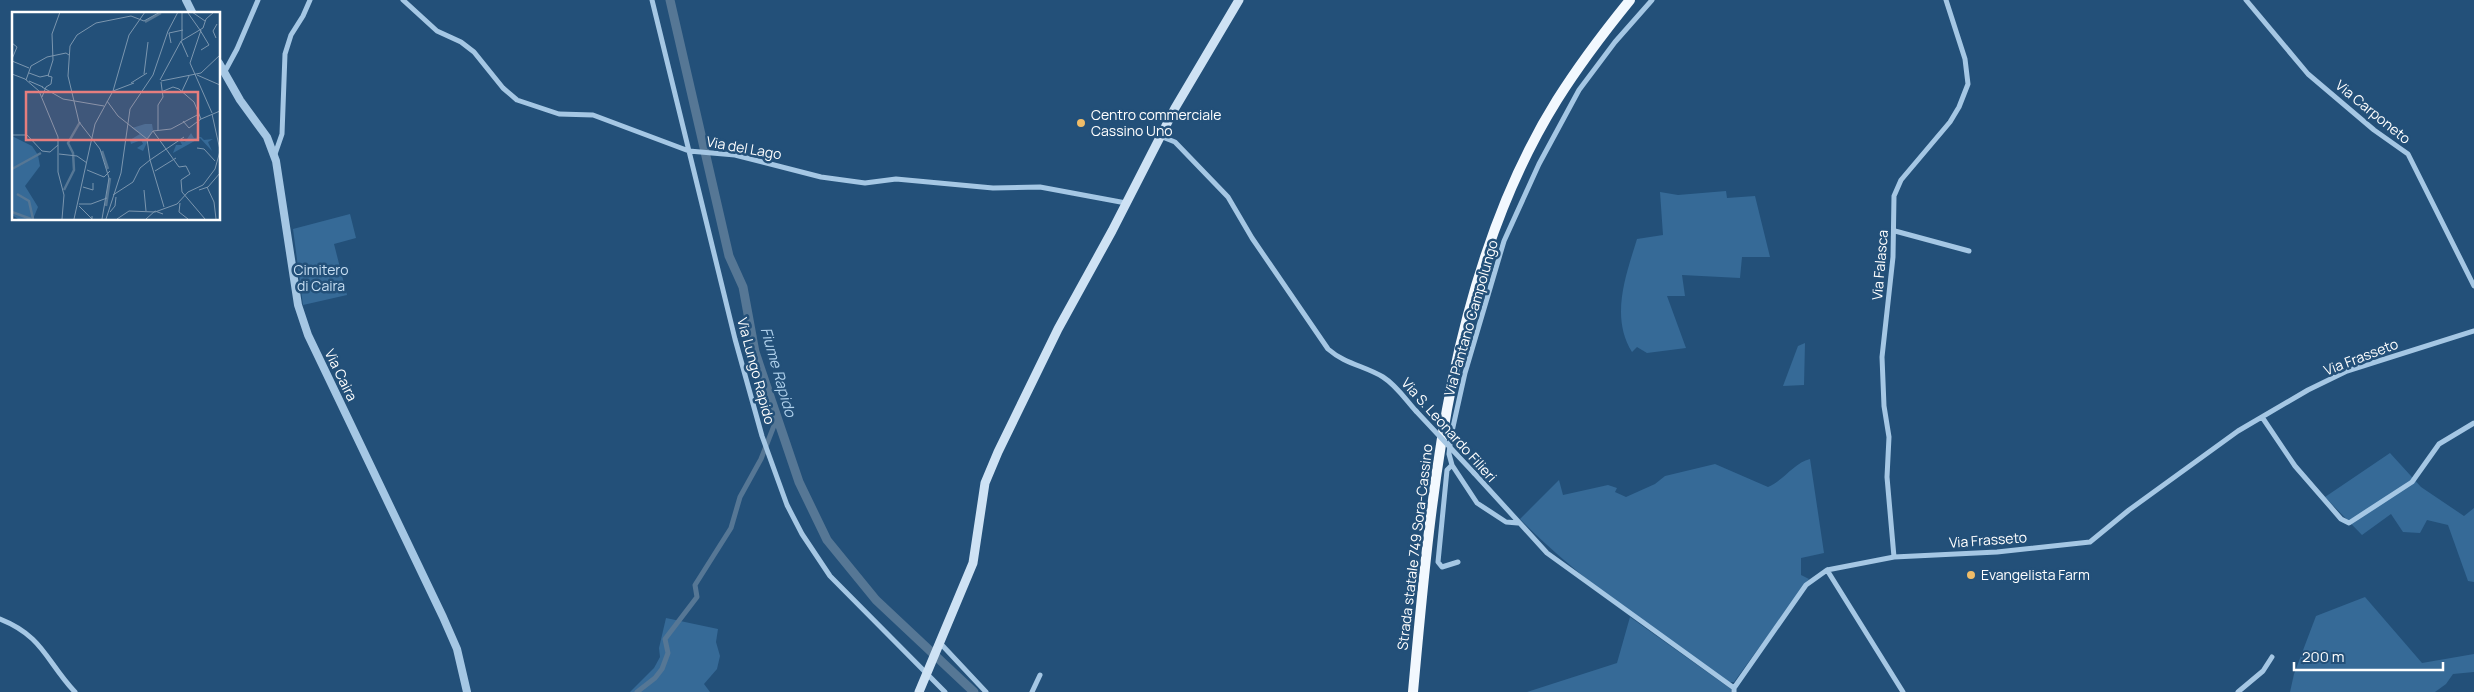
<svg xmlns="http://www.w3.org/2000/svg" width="2474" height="692" viewBox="0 0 2474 692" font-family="Manrope,sans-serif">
  <rect width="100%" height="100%" fill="#235079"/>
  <!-- green -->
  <path fill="#366a97" d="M1726,191L1727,198L1755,196L1770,257H1742L1740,278L1682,275L1685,296H1667L1686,348L1647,353L1637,347L1632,352C1610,317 1626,275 1637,239L1663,235L1660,192L1678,195Z
    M350,214L356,238L334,244L347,295L303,305L293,229Z
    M1805,343L1804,385L1783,386L1798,346Z
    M2390,453L2421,487L2464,516L2474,508V582L2468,581L2448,525L2427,520L2420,533L2403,532L2391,514L2362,535L2325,497Z
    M1810,459L1824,553L1801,558V575L1809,579L1734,682H1729C1658,632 1580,581 1520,519L1559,480L1563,495L1608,485L1617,488L1615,492L1626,497L1655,484L1665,476L1715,464L1768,487C1784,480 1794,463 1810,459Z
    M2365,597L2422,663L2474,654V672L2453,674L2446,684L2435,692H2290L2294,674L2316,616Z
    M1630,617L1731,689V692H1527L1617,663Z
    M666,618L718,629L716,642L720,656L717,669L704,684L710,692H630L654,668L660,657L659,648Z"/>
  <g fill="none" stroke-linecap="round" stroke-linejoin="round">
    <!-- canal -->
    <path stroke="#567795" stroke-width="5" d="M637,692L655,678L662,669L668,653L665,639L697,597L695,585L731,528L740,497L761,459L777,418"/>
    <!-- river -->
    <path stroke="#567795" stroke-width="9" d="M670,0L729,256L743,287L755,352L799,482L827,540L876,600L974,692"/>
    <!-- minor -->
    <path stroke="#a5c7e4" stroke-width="5" d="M403,0L437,31L461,42L474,52L503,88L517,100L559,114L593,115L689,151L735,155L821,177L865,183L896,179L993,188L1040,187L1126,203
      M652,0L735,339L762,436L787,505L802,534L830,576L945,692
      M2246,0L2308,74L2374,130L2408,154L2474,286
      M224,73L237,49L258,0
      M1160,136L1175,142L1228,197L1252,238L1328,349C1345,364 1365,366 1383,377C1396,385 1406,400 1416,411
      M274,157L282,134L285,54L291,35L303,16L310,0
      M1895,231L1969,251
      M2262,417L2295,466L2341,519L2349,523L2412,482L2439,444L2474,423
      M1452,465L1447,470L1438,562L1442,567L1458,562
      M1474,473L1547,553L1734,688V692
      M1518,523L1506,522L1477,503L1452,465L1449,454L1451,436L1465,373L1504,241L1539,164L1579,90L1615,42L1652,0
      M1894,557L1887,477L1889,437L1884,406L1882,357L1893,257L1894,196L1901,180L1950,122L1959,107L1968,84L1965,59L1946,0
      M1827,570L1903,692
      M0,619C43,636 46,661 75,692
      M941,644L986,692
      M1734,688L1806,585L1827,570L1894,557L1997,552L2090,542L2129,510L2238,431L2308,390L2347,371L2474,331
      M1032,692L1040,675
      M2238,692L2263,671L2272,657"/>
    <!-- tertiary -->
    <path stroke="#a5c7e4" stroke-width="8" d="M186,0L193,14
      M219,63L240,100L267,137L276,161L298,305L308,335L443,617L457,649L467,692"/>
    <!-- secondary -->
    <path stroke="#cee2f4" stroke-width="9" d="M919,692L973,563L985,483L998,452L1058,329L1112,231L1175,108L1239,0"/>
    <!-- trunk -->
    <path stroke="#f2f8fe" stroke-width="10" d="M1413,692C1431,495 1449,273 1557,100C1579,65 1604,32 1630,0"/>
    <!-- minor-bridge -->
    <path stroke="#a5c7e4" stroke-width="5" d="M1416,411L1474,473"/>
  </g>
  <!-- markers -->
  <g fill="#efbc68" stroke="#235079" stroke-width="2">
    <circle cx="1081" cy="123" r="5"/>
    <circle cx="1971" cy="575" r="5"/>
  </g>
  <g text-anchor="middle" stroke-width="5" stroke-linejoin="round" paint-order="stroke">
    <!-- street labels -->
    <g font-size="14" fill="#fff" stroke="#235079">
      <text transform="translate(2373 112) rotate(39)" y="5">Via Carponeto</text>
      <text transform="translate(744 148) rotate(10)" y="5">Via del Lago</text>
      <text transform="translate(1880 265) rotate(-85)" y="5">Via Falasca</text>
      <text transform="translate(1471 318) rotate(-74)" y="5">Via Pantano Campolungo</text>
      <text transform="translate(2361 357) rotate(-21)" y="5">Via Frasseto</text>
      <text transform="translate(756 371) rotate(75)" y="5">Via Lungo Rapido</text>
      <text transform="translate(341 375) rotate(64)" y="5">Via Caira</text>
      <text transform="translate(1449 430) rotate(48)" y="5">Via S. Leonardo Filieri</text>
      <text transform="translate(1988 540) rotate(-4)" y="5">Via Frasseto</text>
      <text transform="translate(1415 547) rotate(-83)" y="5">Strada statale 749 Sora-Cassino</text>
    </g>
    <!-- poi labels -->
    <g font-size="14" fill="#fff" stroke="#235079" text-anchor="start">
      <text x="1091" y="120">Centro commerciale<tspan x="1091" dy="16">Cassino Uno</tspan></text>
      <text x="1981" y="580">Evangelista Farm</text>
    </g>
    <!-- park labels -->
    <g font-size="14" fill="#c8dff3" stroke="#235079">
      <text x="321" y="275">Cimitero<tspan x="321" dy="16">di Caira</tspan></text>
    </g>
    <!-- water labels -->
    <g font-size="15" font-style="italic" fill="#b0d1ec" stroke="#235079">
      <text transform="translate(778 372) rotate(74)" y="5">Fiume Rapido</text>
    </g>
  </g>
  <!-- overview -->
  <g transform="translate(12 12)">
    <rect width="208" height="208" fill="#235079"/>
    <path d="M133,112H140L141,118L131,139L125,136L131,132L129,128L119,132L118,128L128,122L120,116ZM179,121L182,126L189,125L192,128L201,127L196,130L200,139L188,126L161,141L164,133H170L168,129L173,130ZM0,124L20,134L26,143L28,154L13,174L26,195L21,207H6L0,203Z" fill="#366a97"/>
    <path fill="none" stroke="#567795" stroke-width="2.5" d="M133,10L149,1M90,139L96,157M0,157L29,141M52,178L62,158L61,141L56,131L68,110M5,182L17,189L21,207M94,194L98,166M0,200L19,207"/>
    <path fill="none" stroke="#7b96af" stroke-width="1" d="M170,0V28M180,0L193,9M176,1L188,18M188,18L197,33L189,38M189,18L178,51L200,101M204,26L201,19L205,12M169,29L176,45M0,31L5,35L0,47M159,31L157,21L171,18M0,49L17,56M17,61L28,65L37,63M0,62L13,67L27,79L46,125V160L52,183L50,207M132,62L136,30M185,63L208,73M14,68L19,54L35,45L54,41L57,43M148,68L169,29L191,16L194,7L202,0M17,69L31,75M149,69L189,61L208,43M119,71L135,61M30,75L51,87L92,94M101,79L122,71M170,79L177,64M149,80L161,75L167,77L182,90L189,107L208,99M30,85L34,75L39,72L40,65L36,64L41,48L40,22L48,0M95,89L106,104L135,127L138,148L128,156L121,170L101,183M200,102L208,138M171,109L177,116L189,107M146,118V93L151,85L149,70M141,119L167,155L174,154L178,162L169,168L170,180L193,207M0,123H15L30,139L38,140L46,133M135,127L141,119L159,117L187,102M185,136L192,137L203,149M47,142L65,144L75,151M75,158L92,165L98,159M143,159L164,146M71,175L81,178V171M195,175L202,190L204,207M132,178L134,199M187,178L196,175L208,161M168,191L167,200L176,207M67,192H79L95,186M67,194L80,207V204M152,195L138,148L172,125M98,200L103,194L104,185M62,207L83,112L101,79L117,23L133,0M90,207L97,166L88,137L67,110L56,64L58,34L65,23L84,11L119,4L132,9L148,0M94,207L109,161L118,97L141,63L156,19L166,0M105,207L117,199L143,200L165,192L176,180L191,173L203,157L208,139M134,207L143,199L151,202"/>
    <path fill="#e67e7e" fill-opacity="0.15" stroke="#e67e7e" stroke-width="2.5" d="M14,80H186V128H14Z"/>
    <rect width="208" height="208" fill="none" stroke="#fff" stroke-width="2.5"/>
  </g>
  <!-- scale -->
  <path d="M2294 662v8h149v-8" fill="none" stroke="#ffffff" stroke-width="2.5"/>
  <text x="2302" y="662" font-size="15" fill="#ffffff" stroke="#235079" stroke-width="4" paint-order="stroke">200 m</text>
</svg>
